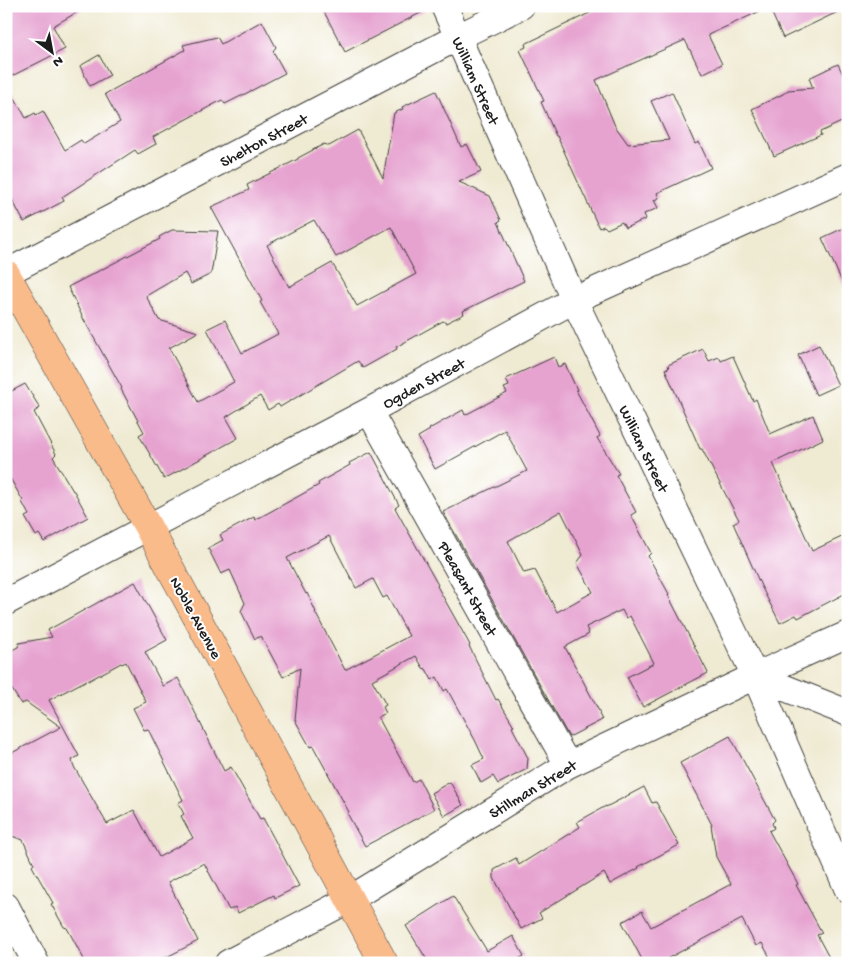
<svg xmlns="http://www.w3.org/2000/svg" width="854" height="969" viewBox="0 0 854 969" font-family="'Gochi Hand',sans-serif">
  <rect width="100%" height="100%" fill="#fff"/>
  <filter id="ink" filterUnits="userSpaceOnUse"><feTurbulence type="fractalNoise" baseFrequency=".02" numOctaves="2"/><feDisplacementMap in="SourceGraphic" scale="10" xChannelSelector="R" yChannelSelector="G"/><feConvolveMatrix kernelMatrix="1 2 1 2 8 2 1 2 1" color-interpolation-filters="sRGB"/></filter>
  <filter id="wash" filterUnits="userSpaceOnUse"><feTurbulence type="fractalNoise" baseFrequency=".0096" numOctaves="4" result="noise"/><feDisplacementMap in="SourceGraphic" scale="20" xChannelSelector="R" yChannelSelector="G"/><feGaussianBlur stdDeviation="1.12" result="paint"/><feColorMatrix in="noise" values="0 0 0 0 0 0 0 0 0 0 0 0 0 0 0 0 0 1.4 0 .05"/><feComposite in="paint" operator="in"/></filter>
  <g filter="url(#wash)">
    <rect width="100%" height="100%" fill="#efead2"/>
    <g id="blocks">
      <!-- building -->
      <path fill="#e6a3d0" fill-rule="evenodd" d="M6,6H88L53,26L65,49L6,79Z
        M321,6H429L430,8L345,52Z
        M604,6H848V7L783,38L769,7L708,35L722,64L702,74L685,40L596,80L615,126L628,144L669,140L651,101L672,92L695,144L699,142L711,168L657,193L659,198L654,200L658,208L644,214L646,219L625,228L622,222L607,229L604,226L599,228L557,136H556L541,102L544,101L520,50L526,47L525,44Z
        M262,21L276,47L273,51L285,73L243,95L225,104L222,100L153,137L156,144L138,154L135,150L62,197L64,201L24,222L6,188V82L26,118L35,113L36,115L43,111L65,150L81,140L84,144L120,122L105,94L185,50L183,45L217,37L221,44Z
        M99,55L110,75L90,86L80,66Z
        M838,64L848,85V119L820,132L821,135L774,156L752,109L783,94L788,90L813,88L809,78Z
        M436,91L461,147L467,144L481,172L459,182L490,196L501,220L498,222L524,281L463,311L464,314L446,323L443,321L396,347L397,349L363,368L358,361L280,407L278,404L268,410L260,396L226,417L238,438L164,479L139,435L144,432L121,389L122,388L84,320L68,287L160,239L159,237L172,230L218,231L211,274L191,284L185,273L146,296L159,320L198,332L169,348L198,402L234,382L207,329L225,320L242,353L278,334L260,302L262,301L211,207L249,190L247,185L298,159V158L324,144L329,146L358,130L383,178L394,113L403,109L402,107ZM314,220L336,257L391,227L416,274L357,306L332,263L289,287L267,245Z
        M848,226V295L822,238Z
        M819,345L838,385L816,395L798,355Z
        M703,349L709,361L719,357L721,361L733,356L753,401L756,399L770,434L813,415L823,439L773,463L812,551L848,534V592L798,618L796,615L780,623L761,586L733,523L739,520L702,449H700L665,369L669,368L668,365Z
        M554,357L558,367L565,364L577,390H576L600,436L597,438L619,474L616,475L636,512L631,515L651,553L648,556L669,594L668,595L708,673L643,707L627,677L654,663L630,616L626,618L622,610L586,627L589,634L565,647L600,713L599,714L602,720L569,737L443,512L527,471L505,430L435,469L418,437L430,430L429,429L463,410L465,415L507,393L504,388L509,386L506,379ZM561,511L583,555L577,563L593,592L557,612L535,570L524,573L508,541Z
        M25,384L40,408L34,412L56,454L53,457L73,491H74L88,517L44,542L39,534L36,536L25,517L29,515L22,502L23,501L6,471V394Z
        M371,452L399,505L395,508L438,585L437,586L470,645L469,646L496,700L498,699L514,726L512,727L528,758L527,769L498,784L493,776L481,783L472,765L484,759L475,740L447,689L444,691L437,677L432,680L426,669L423,668L416,656L372,680L386,705L383,707L386,713L378,717L413,782L419,779L434,809L365,846L347,813L349,812L313,746L310,747L295,720L300,668L283,677L261,636L255,639L241,611L245,603L230,570L221,574L208,548L223,540L220,535L254,517L255,520L319,485L318,483L350,465L349,463ZM329,536L356,588L373,579L383,598L387,596L409,636L345,670L315,612H316L307,593L306,594L287,558Z
        M135,582L167,640L145,652L163,686L178,678L224,771L231,767L260,819L263,818L299,886L275,898L274,895L238,913L235,907L229,910L204,863L168,882L198,941L155,963H86L67,928L64,927L51,904L53,903L32,866L34,864L23,840L6,834V830L12,826L6,814V756L61,727L26,702L21,704L6,680V653L18,647L19,643L52,637L48,630ZM126,662L146,702L133,708L144,730L148,729L183,800L178,803L184,814L181,816L193,838L159,857L134,810L107,824L73,765L72,760L79,756L49,700L87,680L88,681L121,663L122,664Z
        M730,736L775,820L772,823L774,828L769,831L798,884L796,885L822,933L817,935L832,963H773L762,943L756,946L742,919L659,963H644L622,922L642,911L651,927L731,884L716,857L711,825H712L680,763Z
        M450,782L463,805L444,816L431,793Z
        M644,787L652,803L656,802L679,845L638,867L639,868L610,884L604,873L539,913L542,918L521,929L494,878V870L516,858L519,865L580,827L577,822L606,806V807Z
        M453,896L487,951L513,936L524,956L512,963H429L406,926Z"/>
    </g>
  </g>
  <g filter="url(#ink)">
    <use href="#blocks" fill-opacity="0" stroke="#3c3b37" stroke-width="1"/>
    <g fill="none" stroke-linecap="round" stroke-linejoin="round">
      <!-- minor casing -->
      <g stroke="#3c3b37" stroke-width="28">
        <path id="minor" d="M444,6L574,300L755,676L848,890
          M6,273L458,37L521,6
          M369,411L568,765
          M6,602L369,411L574,300L848,176
          M755,676L848,713
          M6,906L36,963
          M228,963L350,899L568,765L755,676L848,634"/>
      </g>
      <!-- major casing -->
      <g stroke="#3c3b37" stroke-width="29">
        <path id="major" d="M6,274L148,527L384,963"/>
      </g>
      <!-- minor -->
      <use href="#minor" stroke="#fff" stroke-width="26"/>
      <!-- major -->
      <use href="#major" stroke="#fabb8b" stroke-width="28"/>
    </g>
  </g>
  <g text-anchor="middle" stroke-width="4" stroke-linejoin="round" paint-order="stroke">
    <!-- street labels -->
    <g font-size="16" fill="#1c1c1c" stroke="#fff">
      <text transform="translate(477 80) rotate(66)" y="6">William Street</text>
      <text transform="translate(263 139) rotate(-28)" y="6">Shelton Street</text>
      <text transform="translate(423 382) rotate(-28)" y="6">Ogden Street</text>
      <text transform="translate(645 448) rotate(64)" y="6">William Street</text>
      <text transform="translate(469 588) rotate(61)" y="6">Pleasant Street</text>
      <text transform="translate(197 617) rotate(61)" y="6">Noble Avenue</text>
      <text transform="translate(532 788) rotate(-31)" y="6">Stillman Street</text>
    </g>
  </g>
  <!-- margin -->
  <rect width="854" height="969" fill="none" stroke="#fff" stroke-width="25"/>
  <!-- north arrow -->
  <g transform="translate(52 52) rotate(148)" stroke="#ffffff" stroke-width="4" paint-order="stroke">
  <path d="M0-4L9 19L0 12L-9 19Z" fill="#1c1c1c"/>
  <text y="-8" font-size="14" font-weight="bold" text-anchor="middle" fill="#1c1c1c">N</text>
  </g>
</svg>
